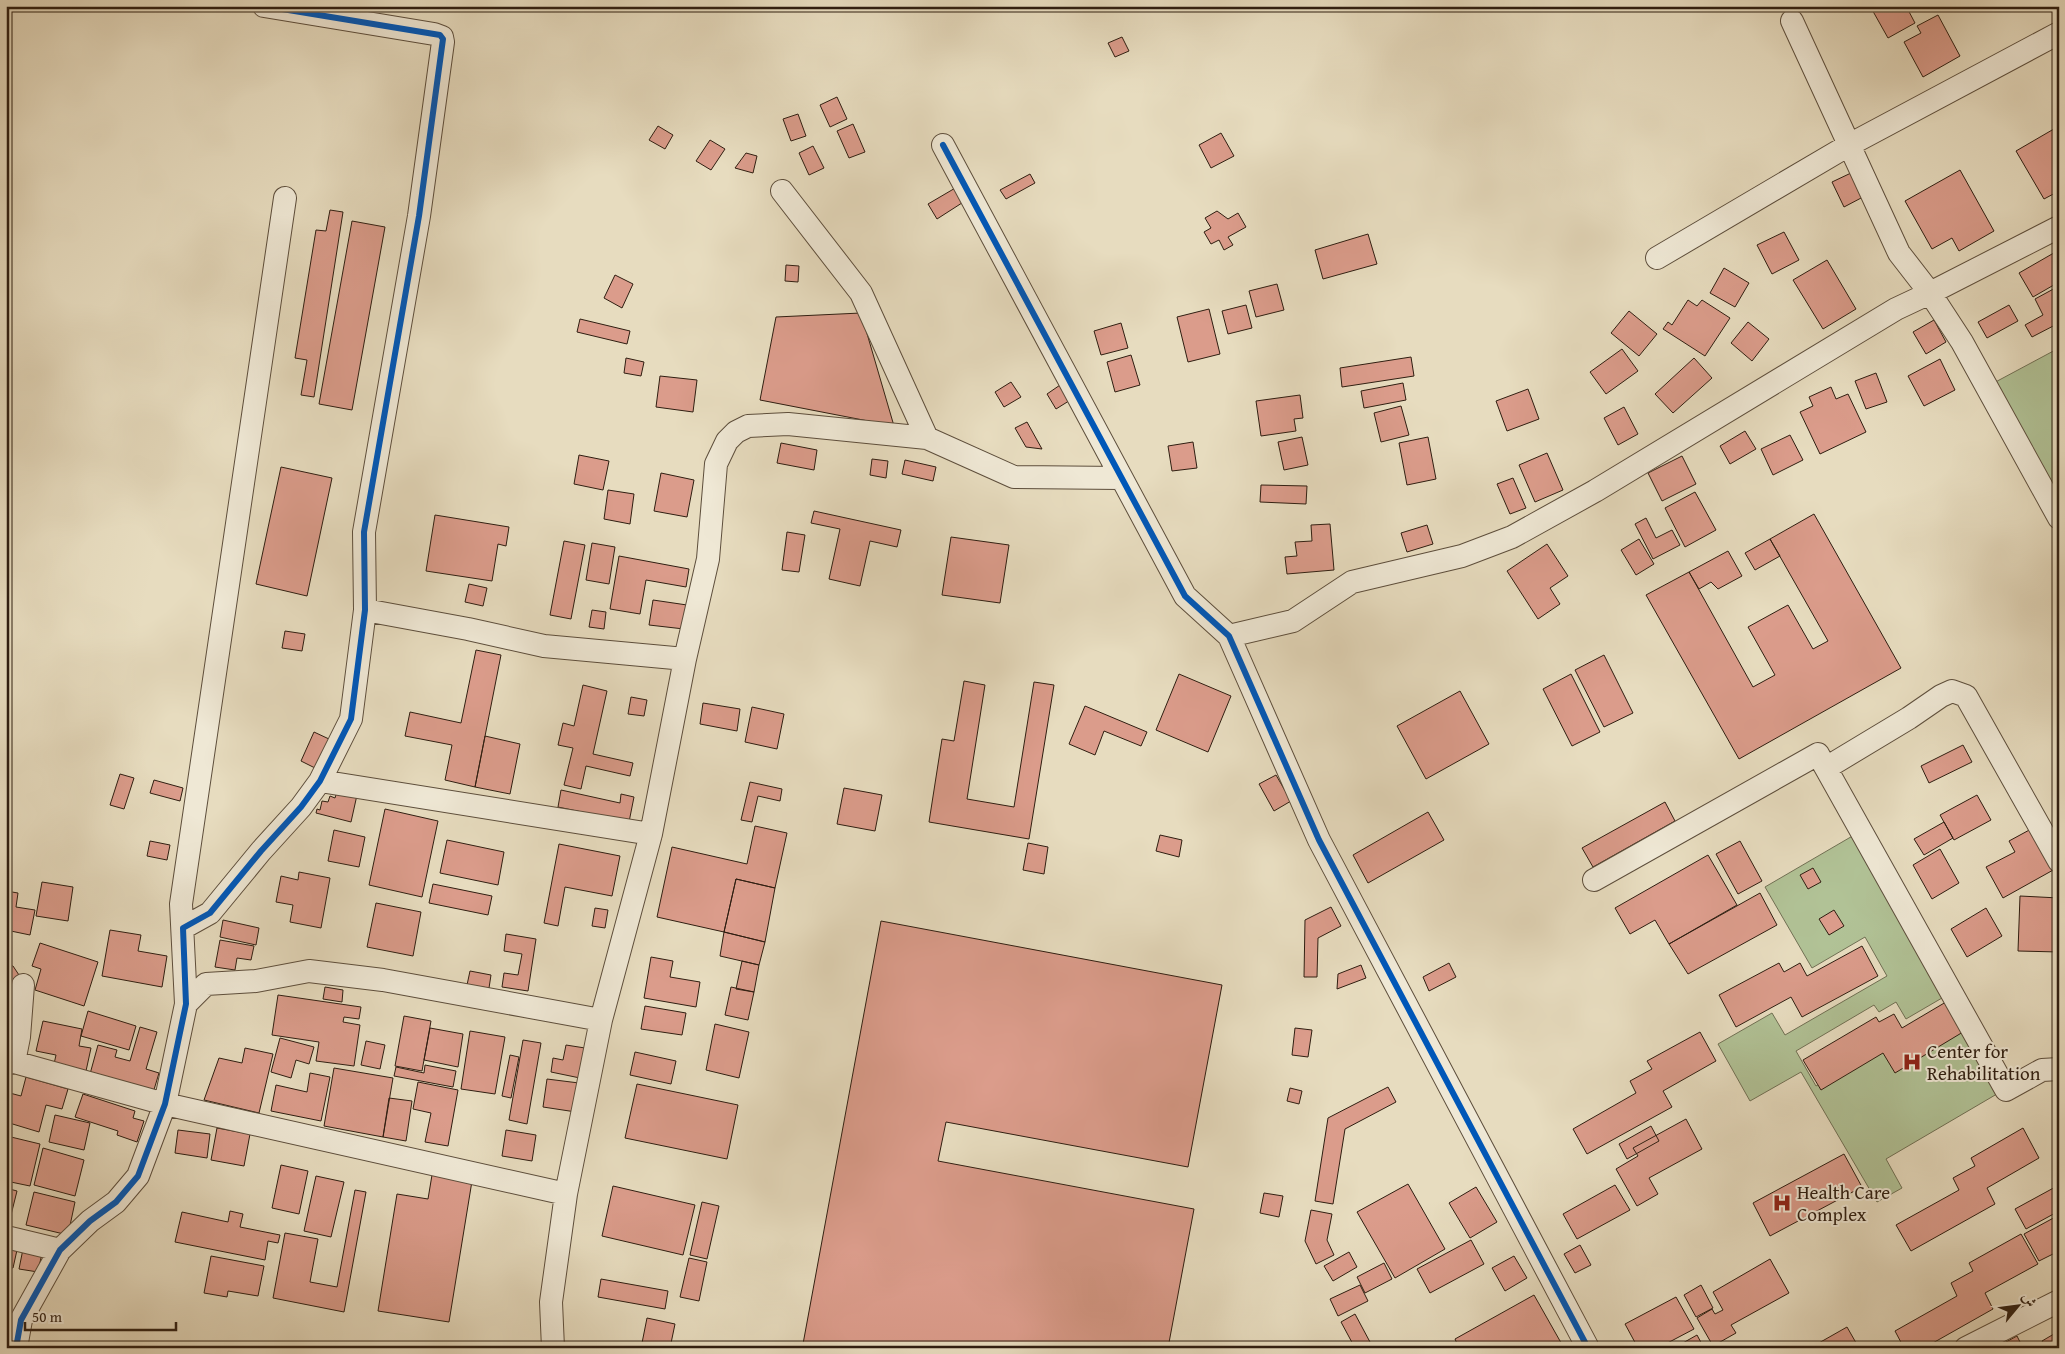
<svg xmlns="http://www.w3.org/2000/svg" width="2065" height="1354" viewBox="0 0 2065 1354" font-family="'Gentium Book Plus',Amiri,serif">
  <rect width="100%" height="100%" fill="#e7dcbf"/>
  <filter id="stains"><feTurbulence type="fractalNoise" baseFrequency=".004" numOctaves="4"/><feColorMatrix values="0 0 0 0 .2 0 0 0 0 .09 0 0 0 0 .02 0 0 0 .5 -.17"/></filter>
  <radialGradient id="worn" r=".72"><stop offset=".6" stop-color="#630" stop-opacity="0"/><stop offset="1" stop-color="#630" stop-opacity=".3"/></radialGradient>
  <!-- green -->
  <path fill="#b1c296" stroke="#707054" d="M2059,348V519L1988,386Z
    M1861,831L1954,991L1906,1019L1896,1002L1879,1012L1874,1005L1796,1051L1816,1086L1883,1048L1966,1029L2002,1091L1886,1159L1902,1188L1877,1202L1801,1072L1750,1101L1718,1044L1772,1013L1785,1035L1887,976L1865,937L1812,968L1765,887Z"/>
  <!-- building -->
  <path fill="#db9c8b" stroke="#2f1e11" d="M1870,6H1906L1915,23L1888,38Z
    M1938,15L1960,56L1923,77L1904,42L1921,33L1917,26Z
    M1122,37L1129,51L1115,57L1108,43Z
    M837,97L847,119L830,127L820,105Z
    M798,114L806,136L791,141L783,119Z
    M853,124L865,152L849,158L837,131Z
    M658,126L673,135L665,149L649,140Z
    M2059,126V191L2044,199L2016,151Z
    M1221,133L1234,156L1211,168L1199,145Z
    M710,140L725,149L711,170L696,161Z
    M813,146L824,168L809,175L799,153Z
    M746,153L757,156L753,173L735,168Z
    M1960,170L1994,231L1959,251L1952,238L1932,249L1905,201Z
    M1851,173L1863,197L1844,207L1832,182Z
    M1030,174L1035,183L1006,199L1000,190Z
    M957,187L965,201L937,219L928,204Z
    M330,210L343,212L314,397L301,395L307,360L295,358L316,230L326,231Z
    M1217,211L1228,219L1238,213L1246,227L1228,237L1233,245L1224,250L1219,240L1211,244L1204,232L1211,228L1205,218Z
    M352,221L385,227L352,410L319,404Z
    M1784,232L1799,260L1772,274L1757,245Z
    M1368,234L1377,264L1323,279L1315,250Z
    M2059,250V282L2033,297L2019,273Z
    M1827,260L1856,309L1823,329L1793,280Z
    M786,265L799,266L798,282L785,281Z
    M1724,268L1749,283L1735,307L1710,293Z
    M615,275L633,284L622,308L604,298Z
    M1277,284L1284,310L1256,317L1249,291Z
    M2059,286V323L2032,337L2025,325L2043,315L2035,299Z
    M1688,300L1697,306L1702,300L1730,318L1705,356L1663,329L1668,322L1672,325Z
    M1246,305L1252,328L1228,334L1222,311Z
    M2009,305L2018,321L1987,338L1978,322Z
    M1209,309L1220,354L1188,362L1177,317Z
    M1629,311L1657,334L1639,356L1611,333Z
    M861,313L894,426L760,400L776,317Z
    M580,319L630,331L627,344L577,332Z
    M1934,320L1946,342L1926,354L1913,332Z
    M1748,322L1769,339L1752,361L1731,343Z
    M1121,323L1128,348L1101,355L1094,331Z
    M1622,349L1638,371L1606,394L1590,372Z
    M1131,355L1140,385L1115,392L1107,362Z
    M1411,357L1414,376L1342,387L1340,368Z
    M626,358L644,362L641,376L624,373Z
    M1694,358L1712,378L1673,413L1655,394Z
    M1940,359L1955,390L1924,406L1908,376Z
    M1876,373L1887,402L1866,409L1855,381Z
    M660,376L697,380L693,412L656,407Z
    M1011,382L1021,397L1004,407L995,392Z
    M1063,383L1072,399L1056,409L1047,394Z
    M1403,383L1406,400L1364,408L1361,391Z
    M1831,387L1836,399L1848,394L1866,432L1820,454L1800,412L1813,406L1809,397Z
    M1528,389L1539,419L1507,431L1496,401Z
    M1300,395L1303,418L1294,419L1296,431L1261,436L1256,401Z
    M1401,406L1409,435L1381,442L1374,413Z
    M1624,407L1638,434L1618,445L1604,418Z
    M1027,422L1042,449L1026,447L1015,428Z
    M1745,431L1756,449L1730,464L1720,446Z
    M1790,435L1803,460L1773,475L1761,449Z
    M1302,437L1308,465L1284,470L1278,442Z
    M1428,437L1436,479L1407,485L1399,443Z
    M1193,442L1197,468L1172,471L1168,446Z
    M781,443L817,450L814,470L777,463Z
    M1547,453L1563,490L1535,502L1519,465Z
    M579,455L609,461L603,490L574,484Z
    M1682,456L1696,484L1662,501L1648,473Z
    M872,459L888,461L886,478L870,475Z
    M905,460L936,467L933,481L902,474Z
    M281,467L332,478L307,596L256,584Z
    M661,473L694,480L687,517L654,511Z
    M1513,478L1526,508L1510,514L1497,484Z
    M1261,485L1307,486L1306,504L1260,502Z
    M608,490L634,494L630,524L604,519Z
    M1695,492L1716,530L1685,547L1665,508Z
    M814,511L901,530L897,547L870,541L860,586L829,579L840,529L811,523Z
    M1814,514L1901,668L1739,759L1646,595L1689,572L1753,687L1775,675L1748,627L1788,605L1813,649L1828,641L1770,539Z
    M435,515L509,527L506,546L498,544L492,581L426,571Z
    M1646,518L1656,538L1672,530L1680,545L1653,559L1635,524Z
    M1330,524L1334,570L1287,574L1285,557L1297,556L1295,542L1312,541L1311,525Z
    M1427,525L1433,544L1407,552L1401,533Z
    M787,532L805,535L799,572L782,570Z
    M951,537L1009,545L1000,603L942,595Z
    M1639,539L1654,564L1636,575L1621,550Z
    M1770,539L1780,556L1755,570L1745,553Z
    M564,541L585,545L571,619L550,615Z
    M592,543L615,547L609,584L586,580Z
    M1547,544L1568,576L1550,588L1560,604L1538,619L1507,571Z
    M1728,551L1742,576L1718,589L1711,582L1699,589L1689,572Z
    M619,556L689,569L686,587L646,580L640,614L610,609Z
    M469,584L487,588L483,606L465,602Z
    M653,600L687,605L684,629L649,625Z
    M592,610L606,612L604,629L589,627Z
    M285,631L305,634L302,651L282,648Z
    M476,650L501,655L475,787L445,780L452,745L405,736L410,712L461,723Z
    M1604,655L1633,713L1604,727L1575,670Z
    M1179,674L1231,696L1208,752L1156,730Z
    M1571,674L1600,732L1572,746L1543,689Z
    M964,681L985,685L967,799L1014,807L1034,682L1054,685L1029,839L929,822L942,739L954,741Z
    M583,685L607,691L593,754L633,763L630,776L586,766L581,789L564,785L573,748L558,745L563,723L574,726Z
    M1460,691L1489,744L1426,779L1397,726Z
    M631,697L647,700L644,716L628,714Z
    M703,703L740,709L737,731L700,724Z
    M1085,706L1147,732L1141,746L1104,731L1095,755L1069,744Z
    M752,707L784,714L777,749L745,742Z
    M314,732L329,739L315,768L301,761Z
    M485,736L520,744L510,794L475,787Z
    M1963,745L1972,762L1929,783L1921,766Z
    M120,774L134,778L124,809L110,805Z
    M1276,775L1291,801L1274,811L1259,784Z
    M154,780L183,788L180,801L150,793Z
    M750,782L782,789L780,801L758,796L752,822L741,820Z
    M844,788L882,795L875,831L837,824Z
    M561,790L620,803L621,794L634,797L629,822L558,807Z
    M337,791L357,795L351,822L316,813L317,809L320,810L322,801L328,802L330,796L335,798Z
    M1977,795L1991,820L1954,840L1940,815Z
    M1665,802L1675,821L1593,867L1582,848Z
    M385,809L438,821L422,897L369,885Z
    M1428,812L1444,840L1368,883L1353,855Z
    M1944,822L1953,838L1924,855L1914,839Z
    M755,826L787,833L775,888L736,879L724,932L657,917L672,847L747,864Z
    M2033,828L2055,869L2003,898L1986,867L2015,852L2009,841Z
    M334,830L365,837L359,867L328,861Z
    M1160,835L1182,840L1179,857L1156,851Z
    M447,840L504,852L498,885L440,873Z
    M150,841L170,845L167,860L147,856Z
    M1740,841L1762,881L1738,894L1716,854Z
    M1028,843L1048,847L1044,874L1023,870Z
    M559,844L620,856L612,896L565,887L558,926L544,923Z
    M1940,849L1959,883L1932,899L1913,865Z
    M1708,855L1737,905L1669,944L1655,920L1630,934L1615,908Z
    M1813,868L1821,882L1808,889L1800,875Z
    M299,872L330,878L321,928L290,922L293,905L276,902L281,876L298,880Z
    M736,879L775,888L765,942L724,932Z
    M42,882L73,887L68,921L36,916Z
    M433,884L492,896L488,915L429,903Z
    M6,891L18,893L16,907L35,910L30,935L6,930Z
    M1760,893L1777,925L1688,974L1669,944Z
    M2020,896L2059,898V952L2018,951Z
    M376,903L421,912L413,956L367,947Z
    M1331,907L1341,926L1318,938L1317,977H1304L1305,920Z
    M595,908L608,910L605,928L592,926Z
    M1986,908L2002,936L1967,957L1951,929Z
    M1834,910L1844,926L1829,935L1819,919Z
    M223,920L259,928L256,945L220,937Z
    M881,921L1222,985L1188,1167L946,1122L938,1161L1194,1209L1168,1348H821L803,1344Z
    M110,930L141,935L138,951L167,956L162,987L102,976Z
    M724,932L765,942L759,965L720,956Z
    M506,934L536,939L528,991L502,987L504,973L518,975L522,954L504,951Z
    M220,940L254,946L251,960L237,958L235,970L215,967Z
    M40,943L98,962L84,1006L35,990L41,969L32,966Z
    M1862,946L1878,976L1802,1017L1791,997L1736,1027L1719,995L1779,963L1784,972L1800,963L1807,976Z
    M651,957L673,961L670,977L700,982L696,1007L644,998Z
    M742,961L759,965L754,992L736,989Z
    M1449,963L1456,977L1429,991L1423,977Z
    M6,964L13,966L19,975L15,994L6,992Z
    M1361,965L1366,978L1337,989L1338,974Z
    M470,971L491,975L489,988L467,985Z
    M325,987L343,990L342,1002L323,999Z
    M731,987L754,992L748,1020L725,1015Z
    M278,995L361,1007L359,1019L344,1017L343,1022L360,1025L354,1066L316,1061L319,1042L272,1035Z
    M1951,999L1968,1029L1895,1073L1883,1053L1821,1090L1803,1060L1876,1017L1879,1022L1894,1014L1902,1028Z
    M645,1006L686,1013L682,1035L641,1029Z
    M88,1011L136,1026L129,1050L81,1036Z
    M404,1016L431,1021L422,1071L395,1066Z
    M43,1021L82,1029L79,1046L91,1048L86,1071L54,1064L56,1055L36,1051Z
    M715,1024L749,1032L739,1078L706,1070Z
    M140,1027L157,1032L146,1069L159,1073L153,1093L90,1074L98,1045L117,1050L115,1057L130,1061Z
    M430,1028L463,1034L458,1067L424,1060Z
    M1295,1028L1312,1030L1308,1057L1292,1055Z
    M470,1031L505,1037L495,1094L461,1089Z
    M1700,1032L1716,1061L1663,1091L1672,1107L1587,1154L1573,1129L1636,1093L1630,1081L1652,1069L1647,1061Z
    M280,1038L314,1047L309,1064L296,1060L291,1078L271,1072Z
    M523,1040L541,1043L527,1124L509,1120Z
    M366,1041L385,1045L380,1069L361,1065Z
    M566,1045L585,1048L580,1078L551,1072L553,1058L563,1060Z
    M245,1048L273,1054L259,1113L204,1100L219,1058L242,1063Z
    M635,1052L676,1061L671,1084L630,1075Z
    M510,1055L519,1057L511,1098L502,1096Z
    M425,1065L456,1071L453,1087L394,1076L396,1067L424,1073Z
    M334,1068L393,1078L383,1137L324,1126Z
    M310,1073L330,1077L321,1121L271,1111L276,1085L307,1092Z
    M26,1077L68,1089L62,1109L46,1105L39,1132L6,1122V1092L21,1096Z
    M547,1079L579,1083L576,1112L543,1107Z
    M418,1082L458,1090L448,1146L425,1142L431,1113L413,1109Z
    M637,1084L738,1105L727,1159L625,1138Z
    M1388,1087L1396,1102L1345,1129L1333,1204L1315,1201L1328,1118Z
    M1290,1088L1302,1091L1299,1104L1287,1101Z
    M83,1094L135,1111L133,1118L144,1121L137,1142L117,1135L118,1131L75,1117Z
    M389,1098L412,1101L406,1141L383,1137Z
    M55,1115L90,1123L84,1150L49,1142Z
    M1686,1119L1702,1149L1649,1178L1658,1194L1637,1206L1616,1169L1638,1156L1633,1148Z
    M1651,1126L1659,1141L1627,1159L1619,1144Z
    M217,1128L250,1134L244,1166L211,1160Z
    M2023,1128L2039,1158L1987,1188L1995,1204L1911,1251L1896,1225L1959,1190L1953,1178L1975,1166L1971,1158Z
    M178,1130L210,1134L207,1158L175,1153Z
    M506,1130L536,1135L532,1161L502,1156Z
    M11,1137L40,1144L30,1186L6,1181V1158Z
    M43,1148L84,1160L75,1196L34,1185Z
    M1844,1154L1862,1187L1770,1236L1753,1203Z
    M281,1165L308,1171L299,1214L272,1208Z
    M432,1175L472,1181L449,1322L378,1311L397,1194L428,1199Z
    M316,1176L344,1182L331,1237L304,1231Z
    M1408,1184L1445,1249L1395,1278L1357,1212Z
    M1615,1185L1630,1210L1577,1239L1563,1214Z
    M2059,1185V1211L2026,1229L2015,1209Z
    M613,1186L695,1205L683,1255L602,1236Z
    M1476,1187L1497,1222L1470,1238L1449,1203Z
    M6,1188L17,1191L9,1223H6Z
    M355,1190L366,1192L344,1312L273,1298L285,1233L318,1239L310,1282L337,1287Z
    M34,1192L75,1202L68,1235L26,1225Z
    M1264,1193L1283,1196L1279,1217L1260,1213Z
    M702,1202L719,1206L707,1259L690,1255Z
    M1311,1210L1332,1214L1327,1240L1334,1255L1316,1264L1305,1241Z
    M230,1211L243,1214L240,1227L280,1235L278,1243L268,1241L265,1260L175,1242L182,1212L228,1222Z
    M2059,1215V1251L2039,1261L2024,1234Z
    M2021,1234L2038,1264L1985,1293L1993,1309L1924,1348H1904L1895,1331L1957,1296L1951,1283L1973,1271L1969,1263Z
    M1471,1240L1484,1264L1430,1293L1417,1269Z
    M1580,1245L1591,1265L1575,1273L1564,1254Z
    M6,1248L17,1250L13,1268L6,1267Z
    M23,1249L42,1253L38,1272L19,1269Z
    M1349,1252L1357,1267L1333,1281L1324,1266Z
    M211,1256L264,1266L258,1296L228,1291L227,1297L204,1293Z
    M1514,1256L1527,1278L1505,1291L1492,1268Z
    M689,1258L707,1262L699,1301L680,1297Z
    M1770,1259L1789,1293L1731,1325L1736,1333L1713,1346L1697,1318L1712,1309L1715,1314L1723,1310L1713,1292Z
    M1384,1263L1392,1279L1365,1293L1357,1277Z
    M601,1279L668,1291L665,1309L598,1297Z
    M1360,1285L1368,1301L1338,1316L1330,1299Z
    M1701,1285L1713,1308L1696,1317L1684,1295Z
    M1534,1295L1564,1348H1459L1455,1339Z
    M1676,1297L1694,1329L1658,1348H1638L1625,1324Z
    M1355,1314L1370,1342L1359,1348H1355L1341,1322Z
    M647,1318L675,1324L670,1348H641Z
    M1847,1327L1859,1348H1810Z
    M2059,1331V1348H2046L2042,1341Z
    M1697,1335L1704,1348H1674Z
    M2017,1336L2023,1348H1995Z"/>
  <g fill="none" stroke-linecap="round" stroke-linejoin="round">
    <!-- minor casing -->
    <g stroke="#5d4e3c" stroke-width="24">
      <path id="minor" d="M1792,21L1899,253L1930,293L2059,227
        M943,145L1185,596L1229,636L1319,840L1588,1348
        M782,191L861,293L927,438
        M1657,258L1849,145L2059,33
        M365,610L468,629L544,646L685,659
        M1229,636L1293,621L1352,582L1462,556L1512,537L1595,491L1896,309L1930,293L1962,342L2059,518
        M1826,768L1909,718L1941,696L1952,691L1966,696L2059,861
        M320,781L651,834
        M1594,880L1818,754L2006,1090L2042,1070L2059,1069
        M183,928L210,913L261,851L301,807L320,781L351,719L365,610L364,532L419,216L443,42L442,37L434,34L264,6
        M186,1004L206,984L256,981L309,971L383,980L601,1020
        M14,1062L165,1104L566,1194
        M6,1063L14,1062L19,1037L23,985
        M6,1237L60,1250
        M16,1348L21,1320L60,1250L90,1221L116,1202L138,1176L165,1104L186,1004L181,904L285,198
        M553,1348L551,1302L566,1194L601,1020L651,834L685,659L708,559L716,464L727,441L736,432L748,426L788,424L927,438L1014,477L1121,478
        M1966,1348L2059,1301"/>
    </g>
    <!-- minor -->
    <use href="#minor" stroke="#efe8d5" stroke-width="22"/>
    <!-- cycleway casing -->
    <g stroke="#efe8d5" stroke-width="9">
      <path id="cycleway" d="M943,145L1185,596L1229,636L1319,840L1588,1348
        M16,1348L21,1320L60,1250L90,1221L116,1202L138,1176L165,1104L186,1004L183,928L210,913L261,851L301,807L320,781L351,719L365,610L364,532L419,216L443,39L440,35L434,34L264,6"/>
    </g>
    <!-- cycleway -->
    <use href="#cycleway" stroke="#0057b8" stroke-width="6"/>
  </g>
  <!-- icons -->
  <defs>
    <g id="hospital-bare" transform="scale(1.5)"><path d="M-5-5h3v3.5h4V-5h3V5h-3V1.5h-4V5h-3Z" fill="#8f2418" stroke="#efe8d5" stroke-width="2.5" paint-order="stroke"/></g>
  </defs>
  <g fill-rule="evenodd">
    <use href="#hospital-bare" x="1912" y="1062"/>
    <use href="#hospital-bare" x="1782" y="1203"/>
  </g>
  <g text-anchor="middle" stroke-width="4" stroke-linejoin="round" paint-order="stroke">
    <!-- poi labels -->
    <g font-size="19" fill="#2f1e11" stroke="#efe8d5" text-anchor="start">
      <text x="1927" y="1058">Center for<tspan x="1927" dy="22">Rehabilitation</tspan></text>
      <text x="1797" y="1199">Health Care<tspan x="1797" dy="22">Complex</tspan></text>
    </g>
  </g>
  <!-- margin -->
  <rect width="2065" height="1354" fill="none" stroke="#e7dcbf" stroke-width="25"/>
  <rect x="8" y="8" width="2050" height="1339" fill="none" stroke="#2f1e11" stroke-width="2.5"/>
  <rect x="12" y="12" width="2040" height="1329" fill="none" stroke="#2f1e11"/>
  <!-- north arrow -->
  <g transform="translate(2018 1306) rotate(61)" stroke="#efe8d5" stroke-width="4" paint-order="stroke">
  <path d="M0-4L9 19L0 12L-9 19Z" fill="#2f1e11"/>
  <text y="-8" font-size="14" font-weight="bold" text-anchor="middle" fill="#2f1e11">ش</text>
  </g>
  <!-- scale -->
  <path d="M25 1322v8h151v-8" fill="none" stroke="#2f1e11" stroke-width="2.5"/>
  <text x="32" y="1322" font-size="15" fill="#2f1e11" stroke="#efe8d5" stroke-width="4" paint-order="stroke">50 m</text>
  <rect width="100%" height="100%" filter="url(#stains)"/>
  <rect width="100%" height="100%" fill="url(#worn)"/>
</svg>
